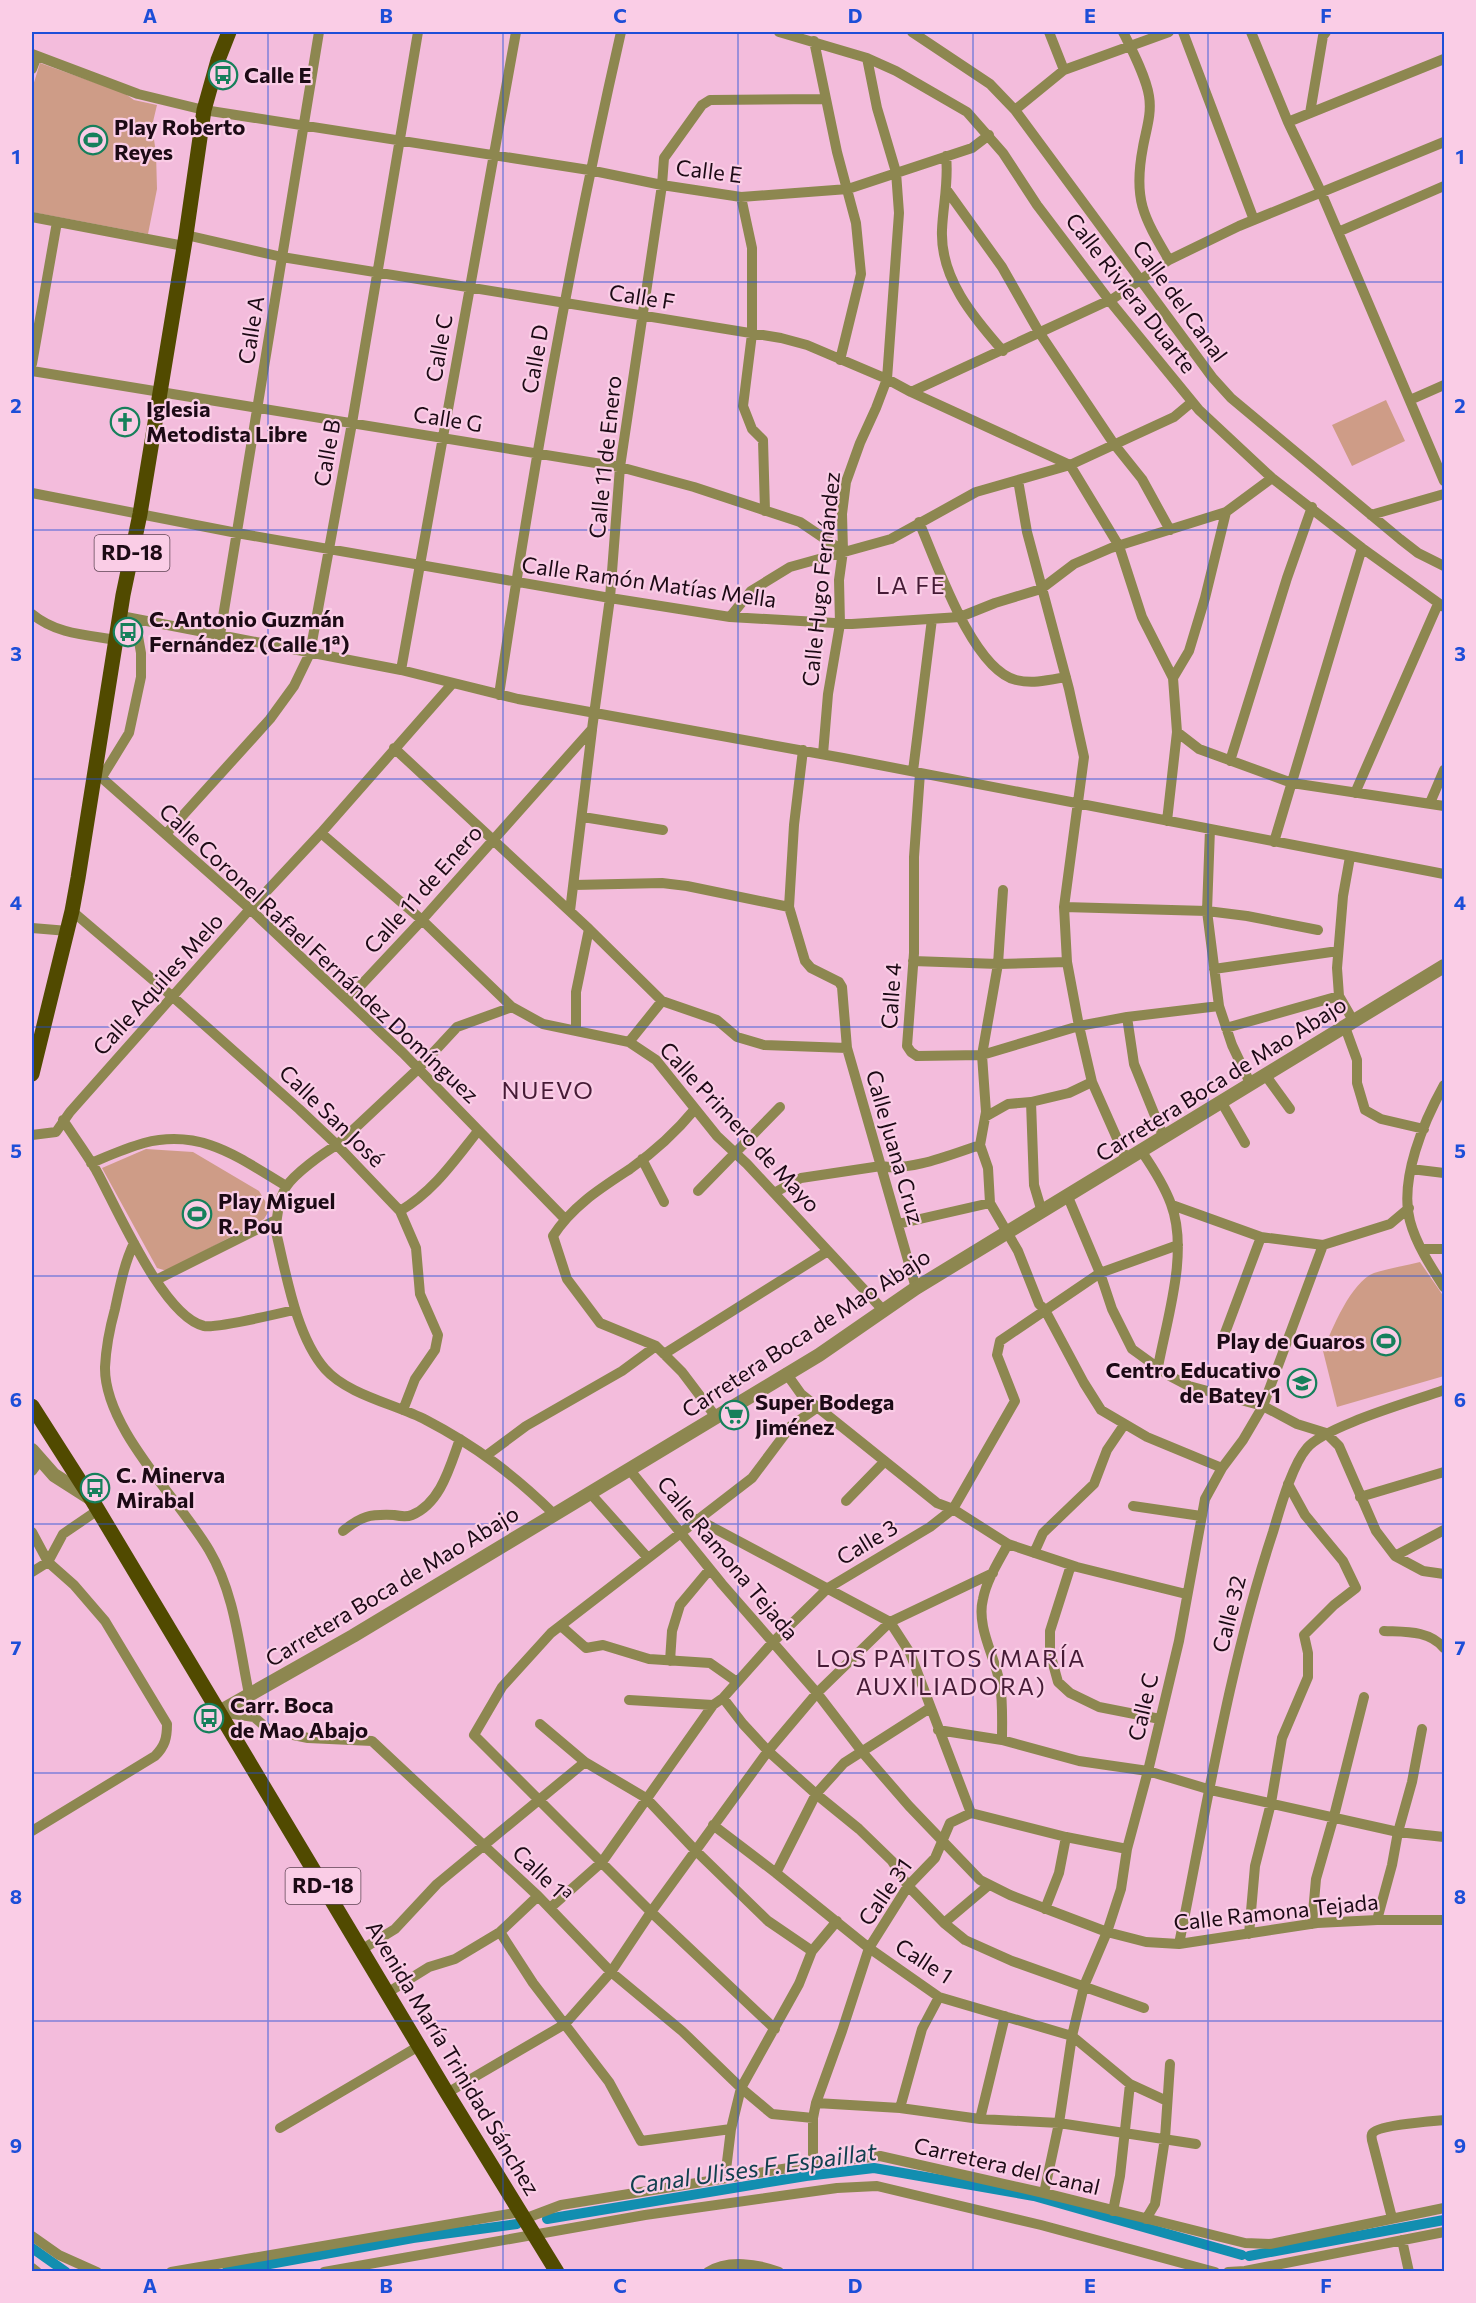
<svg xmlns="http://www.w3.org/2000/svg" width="1476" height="2303" viewBox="0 0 1476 2303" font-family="Commissioner,sans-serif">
  <rect width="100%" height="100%" fill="#f3bcdc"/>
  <!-- green -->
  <path fill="#ce9c87" d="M40,63L124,93L134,100L157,105L152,126L156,153L157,189L148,234L32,212V89Z
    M1386,400L1405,441L1352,466L1332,425Z
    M146,1149L193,1152L259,1191L270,1209L264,1219L167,1271L157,1268L102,1168Z
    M1420,1262L1444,1297V1376L1337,1407L1323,1351C1332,1329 1351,1282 1374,1273C1389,1268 1405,1266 1420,1262Z"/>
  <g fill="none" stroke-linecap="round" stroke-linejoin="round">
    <!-- canal -->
    <path stroke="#128eb0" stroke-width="10" d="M547,2219L806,2176L874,2168L1034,2196L1242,2255
      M32,2248L66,2272
      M1249,2256L1444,2220
      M226,2272L413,2238L517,2224"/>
    <!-- minor -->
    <path stroke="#8d8750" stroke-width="10" d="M779,32L867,58L896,71L967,112L1003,153L1037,205L1109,300L1199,410L1272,478L1362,548L1444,607
      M912,32L990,84L1015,110L1212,377L1231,398L1400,539L1418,553L1444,566
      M1049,32L1064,70
      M1123,32C1132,50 1146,77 1149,96C1152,114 1146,130 1143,147C1133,199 1143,216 1169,260
      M1183,32L1254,220
      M1251,32L1288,122L1321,192L1444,481
      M814,41L837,152L856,223L861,274L840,360
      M32,54L138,94L204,110L589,170L662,185L741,197L848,189L972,148L989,135
      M32,69L37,56
      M1015,110L1064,70L1169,32
      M1310,113L1323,36L1326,32
      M1288,122L1444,59
      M946,156C949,181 943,205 942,230C940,278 973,317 1003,351
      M946,189L1002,267L1039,332L1114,444L1142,479L1170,530
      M741,197L752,248V334L743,406L752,429L763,440L765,511
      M32,217L184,246
      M1338,232L1444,186
      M186,235L282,257L781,338L807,345L887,379L911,392L1070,465L1119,546L1142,617L1173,678L1177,732L1167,821
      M32,364L57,222
      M32,371L620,467L694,487L800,522L843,551
      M911,392L1114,298L1169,260L1239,226L1444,142
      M1410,400L1444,385
      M1018,480L1027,532L1069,689L1084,757L1064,907L1067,962L1079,1026L1092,1082L1127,1161
      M32,493L237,533L610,598L730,617L852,624L960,617L995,603L1041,589L1074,564L1111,548L1226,512L1272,478
      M1371,515L1444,494
      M919,522C936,561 972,669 1016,680C1033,684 1049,680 1066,677
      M32,614C56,634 86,635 117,640
      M121,616L401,670L518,699L843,758L1444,874
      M730,617L751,591L790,567L891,539L976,492L1070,465L1174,417L1192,402
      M220,635L319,32
      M401,670L516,32
      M1173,678L1189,651L1205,598L1226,512
      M499,695C532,472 571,251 621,32
      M1177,732L1199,749L1292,783L1444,806
      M394,748L589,929L662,1001L717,1020L737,1037L764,1045L847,1048
      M803,750L794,825L789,907L805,961L811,968L839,982L842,987L847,1048L916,1288
      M823,754L828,694L840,624L839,580L843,551L842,514L846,482L860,443L876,408L887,379L899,213L896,172L877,108L867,58
      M1230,761L1287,578L1312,507
      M94,771L250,909L403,1053L564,1218
      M913,771L932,619
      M920,773L914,857V953L907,1046L911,1052L917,1056L982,1055L1079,1026L1127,1017L1219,1006
      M102,777L129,733L141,677V653L135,619
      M1355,793L1438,604
      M1430,803L1444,770
      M583,817L663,830
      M1210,829L1207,911L1219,1006L1232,1045L1251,1085
      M321,833L422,920L512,1007L543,1024L629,1042L656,1060L717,1136L747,1164L884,1311
      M166,834L270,719L294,686L310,653L352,423L418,32
      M1274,842L1362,548
      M1350,857L1343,896L1337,968L1339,996L1354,1022
      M574,885L662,883L687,886L789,907
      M1003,890L998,964L982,1055L986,1112L980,1145L988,1168L990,1203L1018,1251L1039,1304L1045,1310L1084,1383L1101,1410L1147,1437L1222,1468
      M1064,907L1207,911L1247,916L1318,930
      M72,911L173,997L299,1109L337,1145L400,1211L416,1248L420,1294L438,1335L435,1350L415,1379L403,1410
      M570,911L592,730
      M32,928L68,931
      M913,961L998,964L1067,962
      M1214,969L1338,951
      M347,1000L422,920L592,729L610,598L620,467L662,185L664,158L702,105L710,100L825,99
      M512,1007L457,1027L418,1069L337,1145C323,1153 294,1174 286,1187C279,1199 276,1218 276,1232C286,1273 296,1336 325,1369C348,1395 395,1404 426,1420C476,1446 514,1475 554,1514
      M1127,1017L1134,1064L1164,1138
      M1345,1027L1357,1060V1083L1365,1110L1381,1119L1424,1129
      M1226,1028L1339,996
      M576,1031V992L589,929
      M629,1042L662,1001
      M1266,1076L1290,1109
      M1444,1085C1424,1121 1399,1179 1410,1221C1416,1244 1431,1267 1444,1287
      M1031,1102L1034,1185L1042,1212
      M1222,1103L1245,1143
      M695,1109C676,1132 654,1152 630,1169C601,1188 572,1206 553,1236L567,1279L600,1323L656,1346L682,1372L716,1417
      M985,1117L1008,1104L1031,1102L1069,1093L1092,1082
      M63,1120C74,1137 86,1153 96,1170C116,1206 163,1317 204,1326C217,1328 277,1314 294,1310
      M32,1135L56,1132L70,1112L250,909L321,833L452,684
      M1142,1152C1153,1168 1164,1185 1171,1204C1189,1252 1167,1318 1158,1367
      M642,1159L664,1202
      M91,1163C108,1156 126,1148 144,1143C202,1128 239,1158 286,1186
      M1411,1169L1444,1173
      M698,1191L780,1107
      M774,1193L801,1178L881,1166C910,1172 952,1154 980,1145
      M1068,1197L1100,1273L1112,1309L1132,1349L1168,1375L1189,1386L1263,1406L1297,1424L1326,1433L1339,1446L1376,1531L1395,1556L1423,1571L1444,1574
      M1172,1205L1261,1237L1323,1245L1390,1224L1409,1208
      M400,1211C434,1191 454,1161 478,1131
      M898,1224L990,1203
      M134,1243C124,1264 120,1286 115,1309C110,1327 106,1348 105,1367C104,1428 179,1499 209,1550C235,1594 239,1646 249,1694
      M1423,1249H1444
      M156,1280L276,1220
      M1222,1341L1261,1237
      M664,1354L828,1251
      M786,1373L801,1394L937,1503L953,1509L1008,1544L1077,1567L1186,1594
      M487,1455L526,1426L622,1371L656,1346
      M629,1469L722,1584L817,1693L863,1753L909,1806L980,1880L1010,1895L1107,1932L1146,1942L1179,1944L1317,1923L1377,1920H1444
      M32,1471L40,1460
      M590,1493L648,1558
      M1360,1497L1444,1472
      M846,1501L884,1462
      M1133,1506L1201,1516
      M697,1519L890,1622L910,1653L971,1813
      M343,1531C361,1516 370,1514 394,1515C399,1516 407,1517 412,1515C441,1503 450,1466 460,1439
      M32,1532L48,1562L74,1585L105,1621L167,1724C167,1738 165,1746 155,1756L32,1831
      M1034,1553L1043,1533L1094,1484L1107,1450L1124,1425
      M1395,1556L1444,1530
      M1071,1565L1050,1631V1653L1058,1682L1070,1693L1099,1707L1160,1719
      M32,1572L48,1562L63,1534L98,1510
      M561,1626L586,1648L603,1645L649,1659L710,1663L737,1682
      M1384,1631C1405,1632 1429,1630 1444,1648
      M670,1661L672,1631L680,1605L710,1569
      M723,1698L743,1724L768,1751L816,1794L859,1829L892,1861L908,1886L944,1923L965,1940L1012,1961L1144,2008
      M629,1700L713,1705
      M219,1712L254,1717L269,1730L308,1738L372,1741L538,1896L611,1972L682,2031L741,2088L772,2114L813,2118
      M540,1724L585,1762L646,1798L695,1850L768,1921L812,1951
      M938,1730L1002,1740L1079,1761L1148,1771L1211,1790L1398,1832L1444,1837
      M1002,1740C1002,1721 1003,1703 1000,1684C995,1656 976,1627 983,1599C987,1579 999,1561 1008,1544
      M713,1825L776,1873L869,1948L939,1997L1072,2036L1130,2084L1167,2101
      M776,1873L816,1794L844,1763L930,1708
      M550,1908L602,1862L713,1705L723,1698L772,1643L828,1588L930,1527L953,1509L1015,1401L997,1355L1000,1341L1100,1273L1178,1245
      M1045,1909L1059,1873L1066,1837
      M1377,1920L1392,1865L1398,1832L1412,1782L1422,1729
      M944,1923L989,1885
      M1312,1924L1316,1879L1334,1816L1364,1697
      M500,1932L533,1983L609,2082L641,2141L731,2129
      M1249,1934L1255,1866L1271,1803L1282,1738L1308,1677V1653L1304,1635L1334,1605L1356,1588L1343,1561L1305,1515L1288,1484
      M1179,1944C1207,1806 1229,1665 1273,1532C1280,1509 1292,1465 1307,1448C1325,1426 1414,1401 1444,1390
      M361,1950L395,1929L437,1884L585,1762
      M387,1993L429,1967L455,1959L500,1932L538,1896
      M775,2029L651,1912L474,1735L502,1687L551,1633L752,1478L791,1426L818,1407
      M447,2093L565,2024L611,1972L651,1912L768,1751L817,1693L890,1622L993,1573
      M816,2103L900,2108L980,2119L1059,2123L1196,2144
      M900,2108L922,2029L939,1997
      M980,2119L1005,2016
      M280,2128L419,2046
      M813,2164V2118L816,2103L842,2031L869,1948L908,1886L935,1858L950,1823L971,1813L1066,1837L1127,1849
      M725,2178L731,2129L741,2088L799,1984L812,1951L837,1921
      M1044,2193L1059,2123L1072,2036L1084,1986L1107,1932L1121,1889L1127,1849L1148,1771L1179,1641L1205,1499L1222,1468L1243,1440L1263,1406L1323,1245
      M1113,2211L1120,2176L1130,2084
      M1392,2218L1373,2144C1372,2141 1371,2137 1372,2134C1376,2125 1434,2121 1444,2120
      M524,2219L561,2205L813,2164L880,2156L1044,2193L1245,2243L1270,2244L1444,2208
      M1146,2219L1155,2204L1165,2138L1170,2064
      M32,2236L59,2255L97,2272
      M1402,2240L1409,2272
      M32,2268L37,2272
      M171,2272L520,2212
      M324,2272L645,2215L837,2188L877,2186L1041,2225L1215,2272
      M708,2272C728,2259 758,2264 779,2272
      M1228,2272L1245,2271L1444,2232"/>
    <!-- tertiary -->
    <path stroke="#8d8750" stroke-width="14" d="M32,1450L54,1475L90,1498
      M219,1712L353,1636L819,1355L916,1288L1444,966"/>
    <!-- primary -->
    <path stroke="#514a00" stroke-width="15" d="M32,1074L72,911L78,878L123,595L140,514L186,235L204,110L218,60L229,32
      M32,1406L92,1500L447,2093L557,2272"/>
  </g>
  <!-- grid -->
  <path fill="none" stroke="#1d4ed8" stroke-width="1.5" stroke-opacity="0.55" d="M268,32V2272M503,32V2272M738,32V2272M973,32V2272M1208,32V2272M32,282H1444M32,530H1444M32,779H1444M32,1027H1444M32,1276H1444M32,1524H1444M32,1773H1444M32,2021H1444"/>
  <!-- icons -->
  <defs>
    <g id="bus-ring" transform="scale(1.5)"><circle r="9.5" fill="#facde6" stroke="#16805b" stroke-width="1.5"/><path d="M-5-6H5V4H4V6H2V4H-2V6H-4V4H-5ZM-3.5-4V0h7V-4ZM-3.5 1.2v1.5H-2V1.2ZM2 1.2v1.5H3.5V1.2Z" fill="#16805b"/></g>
    <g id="stadium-ring" transform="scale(1.5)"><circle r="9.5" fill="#facde6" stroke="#16805b" stroke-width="1.5"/><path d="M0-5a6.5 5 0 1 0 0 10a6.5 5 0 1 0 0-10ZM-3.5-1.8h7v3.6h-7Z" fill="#16805b"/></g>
    <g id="church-ring" transform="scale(1.5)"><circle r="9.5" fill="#facde6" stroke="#16805b" stroke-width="1.5"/><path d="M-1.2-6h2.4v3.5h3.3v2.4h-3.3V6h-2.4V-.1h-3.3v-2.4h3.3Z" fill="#16805b"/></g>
    <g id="school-ring" transform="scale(1.5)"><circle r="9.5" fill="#facde6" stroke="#16805b" stroke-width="1.5"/><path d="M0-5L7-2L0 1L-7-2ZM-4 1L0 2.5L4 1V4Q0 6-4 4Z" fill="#16805b"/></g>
    <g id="supermarket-ring" transform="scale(1.5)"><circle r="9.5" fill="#facde6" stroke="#16805b" stroke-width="1.5"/><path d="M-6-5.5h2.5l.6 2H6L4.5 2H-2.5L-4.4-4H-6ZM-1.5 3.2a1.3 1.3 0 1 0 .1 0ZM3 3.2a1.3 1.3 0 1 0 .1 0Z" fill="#16805b"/></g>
  </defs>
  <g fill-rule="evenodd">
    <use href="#bus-ring" x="223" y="75"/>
    <use href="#stadium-ring" x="93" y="140"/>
    <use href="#church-ring" x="125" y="422"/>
    <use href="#bus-ring" x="128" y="632"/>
    <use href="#stadium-ring" x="197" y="1214"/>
    <use href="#stadium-ring" x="1386" y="1341"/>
    <use href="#school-ring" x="1302" y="1383"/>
    <use href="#supermarket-ring" x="734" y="1415"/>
    <use href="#bus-ring" x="95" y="1488"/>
    <use href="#bus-ring" x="209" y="1718"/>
  </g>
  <g text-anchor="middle" stroke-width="4.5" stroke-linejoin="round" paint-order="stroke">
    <!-- shield labels -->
    <g fill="#facde6" stroke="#5f4454" stroke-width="1.5">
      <rect x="94.5" y="535" width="75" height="36" rx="4.5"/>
      <rect x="285.5" y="1868" width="75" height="36" rx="4.5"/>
    </g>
    <g font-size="21" font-weight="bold" fill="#1c0a15">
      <text x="132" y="560">RD-18</text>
      <text x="323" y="1893">RD-18</text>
    </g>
    <!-- poi labels -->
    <g font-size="22" font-weight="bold" fill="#1c0a15" stroke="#facde6" text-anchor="start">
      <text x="244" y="83">Calle E</text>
      <text x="114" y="135">Play Roberto<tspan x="114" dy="25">Reyes</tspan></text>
      <text x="146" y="417">Iglesia<tspan x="146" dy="25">Metodista Libre</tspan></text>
      <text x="149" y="627">C. Antonio Guzmán<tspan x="149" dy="25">Fernández (Calle 1ª)</tspan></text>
      <text x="218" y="1209">Play Miguel<tspan x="218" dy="25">R. Pou</tspan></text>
      <text x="1365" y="1349" text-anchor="end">Play de Guaros</text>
      <text x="1281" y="1378" text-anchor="end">Centro Educativo<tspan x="1281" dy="25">de Batey 1</tspan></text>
      <text x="755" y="1410">Super Bodega<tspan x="755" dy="25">Jiménez</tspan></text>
      <text x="116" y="1483">C. Minerva<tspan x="116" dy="25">Mirabal</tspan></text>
      <text x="230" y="1713">Carr. Boca<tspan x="230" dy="25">de Mao Abajo</tspan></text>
    </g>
    <!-- street labels -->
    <g font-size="22" fill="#1c0a15" stroke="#facde6">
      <text transform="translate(709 171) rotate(7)" y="8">Calle E</text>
      <text transform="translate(1131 293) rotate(52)" y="8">Calle Riviera Duarte</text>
      <text transform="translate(642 297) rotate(9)" y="8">Calle F</text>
      <text transform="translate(1180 301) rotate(54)" y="8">Calle del Canal</text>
      <text transform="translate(251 330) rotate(-81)" y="8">Calle A</text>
      <text transform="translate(439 348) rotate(-80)" y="8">Calle C</text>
      <text transform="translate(535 359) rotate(-80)" y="8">Calle D</text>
      <text transform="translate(448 419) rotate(9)" y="8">Calle G</text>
      <text transform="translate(327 453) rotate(-80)" y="8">Calle B</text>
      <text transform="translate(605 457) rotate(-84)" y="8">Calle 11 de Enero</text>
      <text transform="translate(821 579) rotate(-84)" y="8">Calle Hugo Fernández</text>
      <text transform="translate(649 582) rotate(8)" y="8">Calle Ramón Matías Mella</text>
      <text transform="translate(423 889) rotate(-48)" y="8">Calle 11 de Enero</text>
      <text transform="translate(319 953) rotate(43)" y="8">Calle Coronel Rafael Fernández Domínguez</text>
      <text transform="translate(158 984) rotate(-48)" y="8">Calle Aquiles Melo</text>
      <text transform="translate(891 996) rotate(-86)" y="8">Calle 4</text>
      <text transform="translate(1221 1079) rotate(-32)" y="8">Carretera Boca de Mao Abajo</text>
      <text transform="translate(332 1116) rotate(44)" y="8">Calle San José</text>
      <text transform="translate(740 1127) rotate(47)" y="8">Calle Primero de Mayo</text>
      <text transform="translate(895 1147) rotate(74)" y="8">Calle Juana Cruz</text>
      <text transform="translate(806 1333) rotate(-33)" y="8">Carretera Boca de Mao Abajo</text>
      <text transform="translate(867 1542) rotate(-31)" y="8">Calle 3</text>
      <text transform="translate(728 1558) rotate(50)" y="8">Calle Ramona Tejada</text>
      <text transform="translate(392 1586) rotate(-31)" y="8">Carretera Boca de Mao Abajo</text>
      <text transform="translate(1229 1614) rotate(-76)" y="8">Calle 32</text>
      <text transform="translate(1143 1707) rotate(-77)" y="8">Calle C</text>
      <text transform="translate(542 1874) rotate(44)" y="8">Calle 1ª</text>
      <text transform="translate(885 1892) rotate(-55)" y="8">Calle 31</text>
      <text transform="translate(1276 1912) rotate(-6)" y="8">Calle Ramona Tejada</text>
      <text transform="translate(924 1961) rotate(33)" y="8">Calle 1</text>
      <text transform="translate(453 2058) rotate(59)" y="8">Avenida María Trinidad Sánchez</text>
      <text transform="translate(1007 2166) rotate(13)" y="8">Carretera del Canal</text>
    </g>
    <!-- neighbourhood labels -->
    <g font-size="24" letter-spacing="1.5" fill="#461b36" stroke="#facde6">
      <text x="911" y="594">LA FE</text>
      <text x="548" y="1099">NUEVO</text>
      <text x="951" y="1667">LOS PATITOS (MARÍA<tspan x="951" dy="28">AUXILIADORA)</tspan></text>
    </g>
    <!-- water labels -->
    <g font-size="24" font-style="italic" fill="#11404f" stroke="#facde6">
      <text transform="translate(753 2169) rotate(-8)" y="8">Canal Ulises F. Espaillat</text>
    </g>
  </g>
  <!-- border -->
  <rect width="1476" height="2303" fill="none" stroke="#facde6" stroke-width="66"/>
  <rect x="33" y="33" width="1410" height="2237" fill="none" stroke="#1d4ed8" stroke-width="2"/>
  <g font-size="20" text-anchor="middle" font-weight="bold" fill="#1d4ed8">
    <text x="150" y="23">A</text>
    <text x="386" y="23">B</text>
    <text x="620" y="23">C</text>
    <text x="855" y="23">D</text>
    <text x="1090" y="23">E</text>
    <text x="1326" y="23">F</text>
    <text x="16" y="164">1</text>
    <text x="1460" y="164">1</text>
    <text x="16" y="413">2</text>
    <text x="1460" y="413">2</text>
    <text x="16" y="661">3</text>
    <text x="1460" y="661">3</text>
    <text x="16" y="910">4</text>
    <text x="1460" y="910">4</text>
    <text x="16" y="1158">5</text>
    <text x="1460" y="1158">5</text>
    <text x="16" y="1407">6</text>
    <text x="1460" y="1407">6</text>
    <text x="16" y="1655">7</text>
    <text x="1460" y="1655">7</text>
    <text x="16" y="1904">8</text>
    <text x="1460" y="1904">8</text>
    <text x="16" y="2153">9</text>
    <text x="1460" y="2153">9</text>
    <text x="150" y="2293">A</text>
    <text x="386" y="2293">B</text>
    <text x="620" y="2293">C</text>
    <text x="855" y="2293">D</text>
    <text x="1090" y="2293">E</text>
    <text x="1326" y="2293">F</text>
  </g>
</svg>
